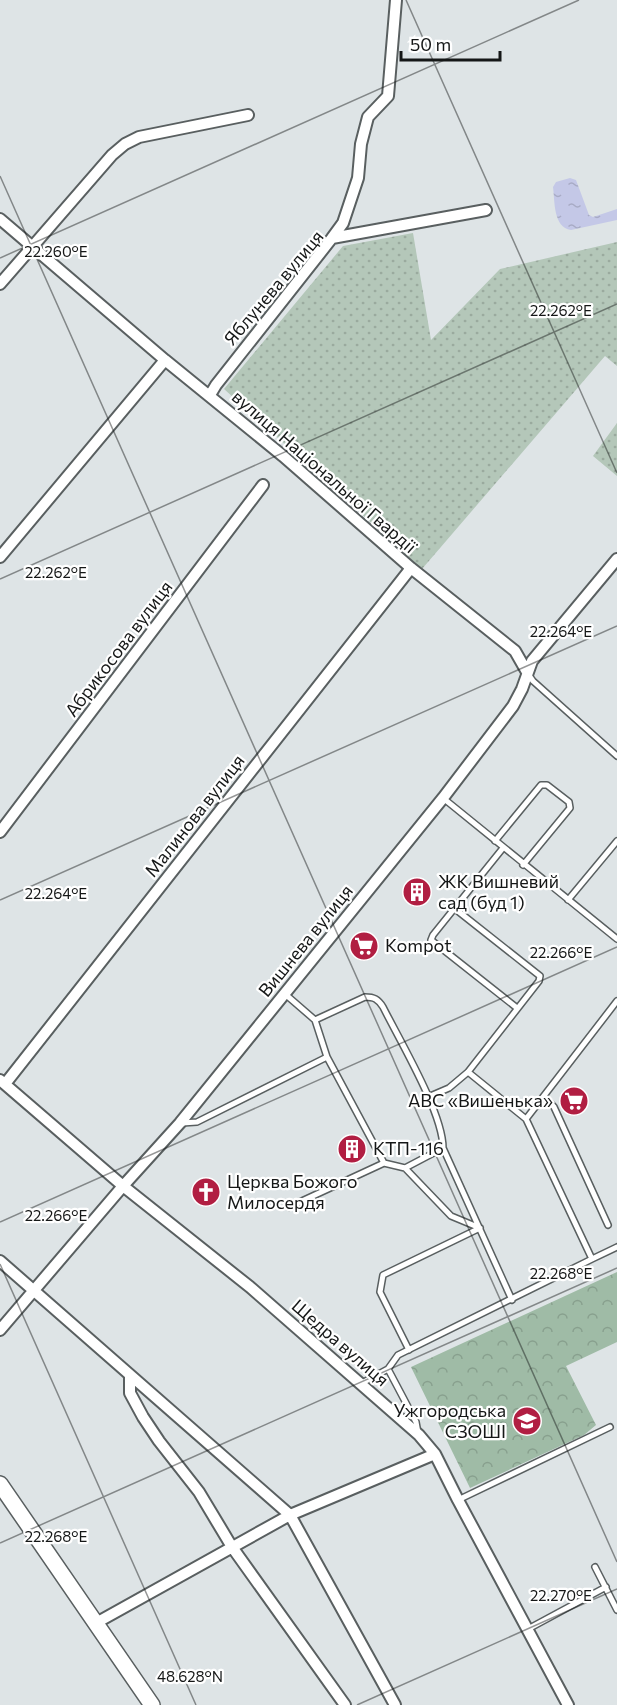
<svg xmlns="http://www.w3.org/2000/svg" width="617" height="1705" viewBox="0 0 617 1705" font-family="Commissioner,sans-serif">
  <defs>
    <pattern id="grass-dots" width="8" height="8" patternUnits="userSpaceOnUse" patternTransform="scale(1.5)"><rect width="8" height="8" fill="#b4c7b9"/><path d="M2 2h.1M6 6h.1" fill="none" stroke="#9aaa9e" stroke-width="1.8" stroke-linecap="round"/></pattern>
    <pattern id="forest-crowns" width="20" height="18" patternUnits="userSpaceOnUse" patternTransform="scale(1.5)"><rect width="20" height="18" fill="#9fbba6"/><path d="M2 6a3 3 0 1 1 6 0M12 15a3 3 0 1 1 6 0" fill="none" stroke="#88a08e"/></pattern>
    <pattern id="water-ripples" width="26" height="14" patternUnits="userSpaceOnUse" patternTransform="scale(1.5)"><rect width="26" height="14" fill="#c4c8e7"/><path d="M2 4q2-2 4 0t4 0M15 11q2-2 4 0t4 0" fill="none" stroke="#a8abc5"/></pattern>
  </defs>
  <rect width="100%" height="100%" fill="#dee4e6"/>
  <!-- grass -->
  <path fill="url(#grass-dots)" d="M413,233L431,340L500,269L617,242V366L605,356L422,569L224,389L343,246Z
    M617,423V476L593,456Z"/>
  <!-- forest -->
  <path fill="url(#forest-crowns)" d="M617,1272V1342L566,1366L596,1425L584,1435L470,1488L411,1367Z"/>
  <!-- water -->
  <path fill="url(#water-ripples)" d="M570,178L576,180L589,215L593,217L617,209V220L571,230C553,227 555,202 553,187L556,182Z"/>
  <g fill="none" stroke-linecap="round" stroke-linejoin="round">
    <!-- lane casing -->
    <g stroke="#595f60" stroke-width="8">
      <path id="lane" d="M528,674L533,681L617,756
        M443,798L617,939
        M495,841L541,785H547L569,802L570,808L523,865
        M503,848L433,935L431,940L517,1008
        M568,900L617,841
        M285,994L315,1020
        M327,1057L384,1163
        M468,1072L526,1119L592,1259L617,1247
        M544,1096L554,1107L608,1225
        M428,1097L449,1088L468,1072L539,981L540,976L454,908
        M526,1119L617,1001
        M182,1123L197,1122L327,1057L315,1020L365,997C374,997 378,999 383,1007C400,1041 443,1113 443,1148L405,1168L384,1163L289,1207
        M443,1148L512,1300
        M405,1168L451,1216L480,1228
        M409,1350L380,1292L383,1275L480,1228
        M362,1383L388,1369
        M418,1433L416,1422L388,1369L398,1355L592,1259
        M458,1500L610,1427
        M595,1567L617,1610
        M528,1629L606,1587"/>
    </g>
    <!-- street casing -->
    <g stroke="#595f60" stroke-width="14">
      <path id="street" d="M0,219L165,360L283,456L411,568L515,651L527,672
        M332,238L343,223L358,178L361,144L368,117L388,96L396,0
        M0,284L112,155L125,144L139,137L248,115
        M210,395L216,385L332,238L486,210
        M0,557L165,360
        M0,832L263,485
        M0,1080L123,1186L250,1287L419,1435L435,1454L458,1500L568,1705
        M5,1084L411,568
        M0,1261L290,1515L395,1705
        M0,1330L123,1186L180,1123L443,798L513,706L522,689L532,661L617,559
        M130,1376V1393L143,1417L159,1441L199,1492L232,1547L345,1705
        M96,1623L290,1515L435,1454"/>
    </g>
    <!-- secondary casing -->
    <g stroke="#595f60" stroke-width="18">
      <path id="secondary" d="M0,1484L152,1705"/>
    </g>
    <!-- lane -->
    <use href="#lane" stroke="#fff" stroke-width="5"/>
    <!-- street -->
    <use href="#street" stroke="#fff" stroke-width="10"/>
    <!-- secondary -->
    <use href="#secondary" stroke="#fff" stroke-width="15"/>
  </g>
  <!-- ticks -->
  <path fill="none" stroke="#151717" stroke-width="1.5" stroke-opacity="0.45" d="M406,0L617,473M0,176L617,1562M0,258L579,0M0,579L617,304M0,900L617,626M0,1222L617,947M0,1264L196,1705M0,1543L617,1268M357,1705L617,1589"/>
  <!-- icons -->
  <defs>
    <g id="building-disc" transform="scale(1.5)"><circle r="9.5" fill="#b11e42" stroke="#fff"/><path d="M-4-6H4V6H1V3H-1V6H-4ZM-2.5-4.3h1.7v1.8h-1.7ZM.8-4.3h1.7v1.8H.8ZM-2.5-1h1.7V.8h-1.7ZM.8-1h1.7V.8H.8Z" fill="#fff"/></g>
    <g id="supermarket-disc" transform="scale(1.5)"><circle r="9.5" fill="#b11e42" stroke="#fff"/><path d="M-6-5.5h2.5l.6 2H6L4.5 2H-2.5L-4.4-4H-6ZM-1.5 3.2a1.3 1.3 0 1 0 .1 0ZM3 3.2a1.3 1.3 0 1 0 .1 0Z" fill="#fff"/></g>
    <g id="church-disc" transform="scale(1.5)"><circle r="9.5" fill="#b11e42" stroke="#fff"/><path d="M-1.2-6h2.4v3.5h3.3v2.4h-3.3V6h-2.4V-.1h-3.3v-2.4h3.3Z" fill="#fff"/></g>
    <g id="school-disc" transform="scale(1.5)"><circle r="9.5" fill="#b11e42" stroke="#fff"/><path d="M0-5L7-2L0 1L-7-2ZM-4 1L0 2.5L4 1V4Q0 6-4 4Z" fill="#fff"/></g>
  </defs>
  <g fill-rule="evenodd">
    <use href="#building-disc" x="417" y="892"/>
    <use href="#supermarket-disc" x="364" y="946"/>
    <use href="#supermarket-disc" x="574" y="1101"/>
    <use href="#building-disc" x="352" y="1149"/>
    <use href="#church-disc" x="206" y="1192"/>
    <use href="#school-disc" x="527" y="1421"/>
  </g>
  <g text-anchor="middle" stroke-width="4.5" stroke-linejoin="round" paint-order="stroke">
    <!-- street labels -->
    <g font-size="18" fill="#151717" stroke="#fff">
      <text transform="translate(274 288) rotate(-50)" y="6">Яблунева вулиця</text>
      <text transform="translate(324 472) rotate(41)" y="6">вулиця Національної Гвардії</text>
      <text transform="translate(119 649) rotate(-53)" y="6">Абрикосова вулиця</text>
      <text transform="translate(195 816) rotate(-52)" y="6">Малинова вулиця</text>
      <text transform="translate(306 941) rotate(-51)" y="6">Вишнева вулиця</text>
      <text transform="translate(340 1343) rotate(41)" y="6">Щедра вулиця</text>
    </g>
    <!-- poi labels -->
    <g font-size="18" fill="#151717" stroke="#fff" text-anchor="start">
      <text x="438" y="888">ЖК Вишневий<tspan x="438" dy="21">сад (буд 1)</tspan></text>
      <text x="385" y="952">Kompot</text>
      <text x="553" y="1107" text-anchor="end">ABC «Вишенька»</text>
      <text x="373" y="1155">КТП-116</text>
      <text x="227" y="1188">Церква Божого<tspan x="227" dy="21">Милосердя</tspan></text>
      <text x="506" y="1417" text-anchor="end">Ужгородська<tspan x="506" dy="21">СЗОШІ</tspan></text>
    </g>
  </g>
  <g font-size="15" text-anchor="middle" fill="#151717" stroke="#fff" stroke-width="4.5" stroke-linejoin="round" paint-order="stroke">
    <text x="56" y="257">22.260°E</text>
    <text x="561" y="316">22.262°E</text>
    <text x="56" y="578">22.262°E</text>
    <text x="561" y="637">22.264°E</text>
    <text x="56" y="899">22.264°E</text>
    <text x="561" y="958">22.266°E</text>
    <text x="56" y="1221">22.266°E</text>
    <text x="561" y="1279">22.268°E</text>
    <text x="56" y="1542">22.268°E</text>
    <text x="561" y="1601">22.270°E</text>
    <text x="190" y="1682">48.628°N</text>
  </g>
  <!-- scale -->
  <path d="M401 51v9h99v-9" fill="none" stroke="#151717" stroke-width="3"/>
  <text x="410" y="51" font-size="18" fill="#151717" stroke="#ffffff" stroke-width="4.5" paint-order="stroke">50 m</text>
</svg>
